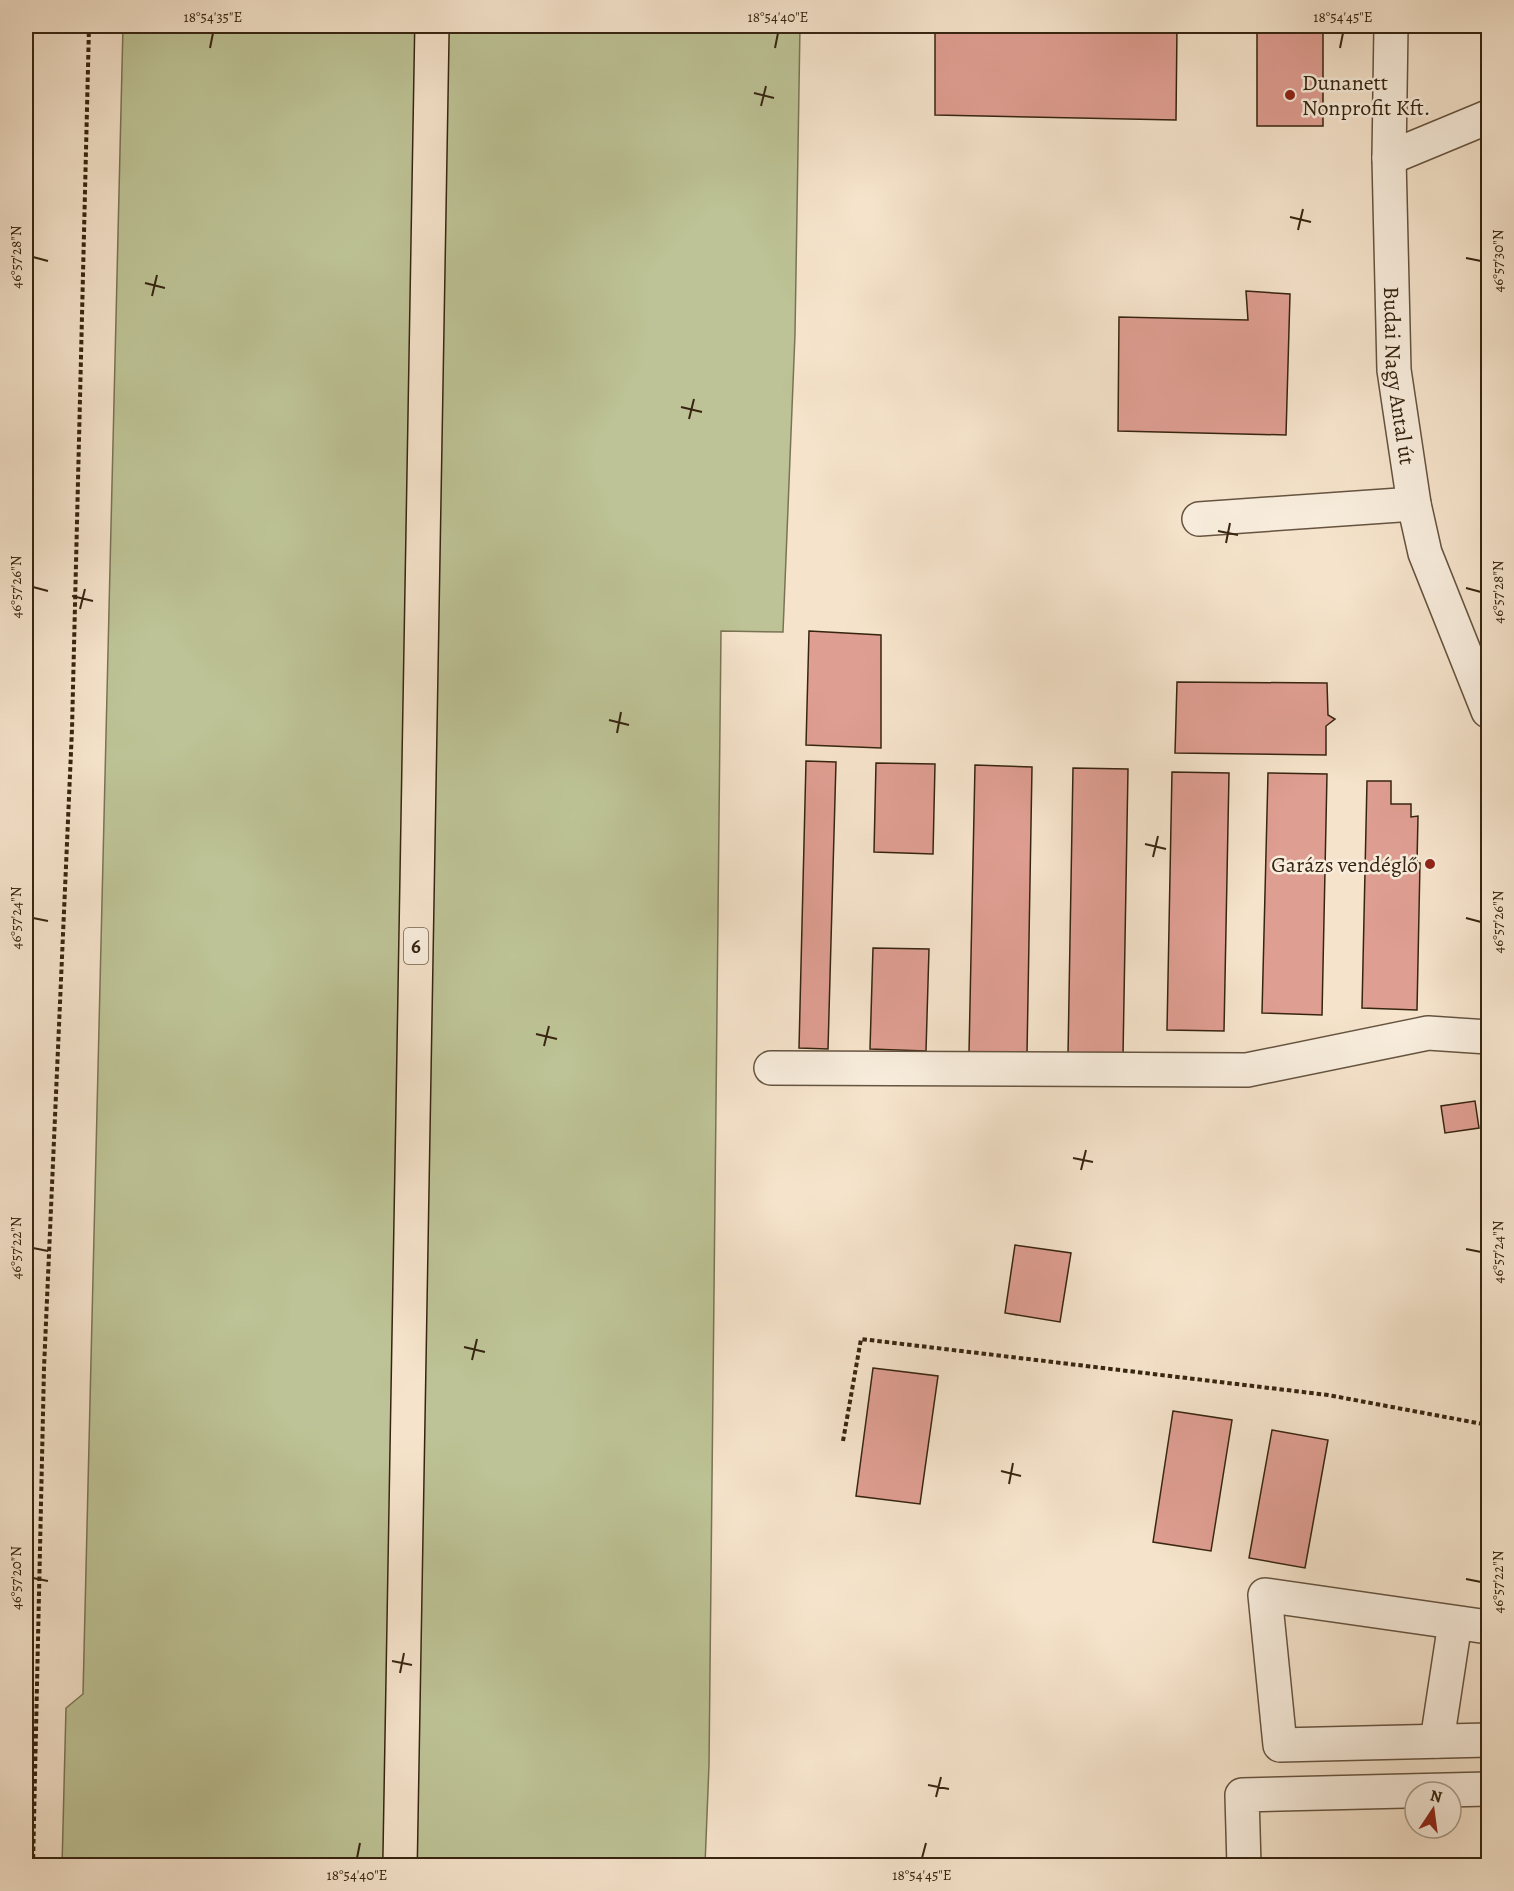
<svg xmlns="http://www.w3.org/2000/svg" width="1514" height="1891" viewBox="0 0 1514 1891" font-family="Alegreya,serif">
  <rect width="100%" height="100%" fill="#f5e3cb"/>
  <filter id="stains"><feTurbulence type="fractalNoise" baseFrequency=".00333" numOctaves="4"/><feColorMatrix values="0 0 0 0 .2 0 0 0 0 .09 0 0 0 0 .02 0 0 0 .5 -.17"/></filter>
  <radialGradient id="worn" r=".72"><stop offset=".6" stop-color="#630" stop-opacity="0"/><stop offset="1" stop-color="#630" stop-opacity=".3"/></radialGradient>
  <!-- green -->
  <path fill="#bdc396" stroke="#7a7454" stroke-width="1.5" d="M123,26H800L795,334L783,632L721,631L709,1765L705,1865L62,1866L66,1708L83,1694Z"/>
  <!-- building -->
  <path fill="#df9e92" stroke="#372511" stroke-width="1.5" d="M935,26H1177L1176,120L935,115Z
    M1257,26H1323V126H1257Z
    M1484,224H1488V305H1484Z
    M1246,291L1290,294L1286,435L1118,431L1119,317L1248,320Z
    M809,631L881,635V748L806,745Z
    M1177,682L1327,683L1328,715L1335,719L1326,726V755L1175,753Z
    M806,761L836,762L828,1049L799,1048Z
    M876,763L935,764L933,854L874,852Z
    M975,765L1032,767L1027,1054L969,1053Z
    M1073,768L1128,769L1123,1056L1068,1055Z
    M1172,772L1229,773L1224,1031L1167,1030Z
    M1268,773L1327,774L1322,1015L1262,1013Z
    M1367,781H1391V804H1411V817L1418,816L1417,863H1420L1417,1010L1362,1008Z
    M873,948L929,949L926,1051L870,1049Z
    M1475,1101L1479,1128L1445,1133L1441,1106Z
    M1015,1245L1071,1253L1060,1322L1005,1313Z
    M873,1368L938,1376L920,1504L856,1496Z
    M1173,1411L1232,1420L1211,1551L1153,1542Z
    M1272,1430L1328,1440L1305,1568L1249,1558Z"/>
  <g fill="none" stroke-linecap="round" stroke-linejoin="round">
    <!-- minor casing -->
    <g stroke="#665440" stroke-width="36">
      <g id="minor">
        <path id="s1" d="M1391,26L1389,158L1394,370L1414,504L1425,553L1488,711"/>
        <path d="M1389,158L1488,117"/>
        <path d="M1199,519L1414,504"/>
        <path d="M771,1068L1247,1070L1428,1033L1488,1037"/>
        <path d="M1488,1627L1265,1595L1280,1745L1488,1740"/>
        <path d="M1437,1741L1455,1623"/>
        <path d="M1244,1866L1242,1795L1488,1789"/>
      </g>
    </g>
    <!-- major casing -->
    <g stroke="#372511" stroke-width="36">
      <path id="major" d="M400,1866L432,26"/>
    </g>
    <!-- path -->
    <path stroke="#372511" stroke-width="4" stroke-dasharray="4.5 3" stroke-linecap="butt" d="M843,1441L861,1339L1328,1395L1488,1425
      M33,1866L44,1368L72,729L89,26"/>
    <!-- minor -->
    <use href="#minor" stroke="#f8eddd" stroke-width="33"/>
    <!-- major -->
    <use href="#major" stroke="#f5e3cb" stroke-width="33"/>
  </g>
  <!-- ticks -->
  <path fill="none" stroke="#372511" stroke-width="2" d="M210,48L213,33M775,48L778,33M1340,48L1343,33M754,93L774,98M761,106L766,86M1290,217L1311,222M1298,230L1303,209M33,257L48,261M1466,258L1481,261M145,283L165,288M152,296L157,275M681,407L702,412M689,419L694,399M1218,531L1238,535M1226,543L1230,523M33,587L48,591M1466,588L1481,592M72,596L93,601M80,609L85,589M609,720L629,725M617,733L621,712M1145,844L1166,849M1153,857L1158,836M33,918L48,921M1466,918L1481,922M536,1034L557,1039M544,1046L549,1026M1073,1158L1093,1162M1081,1170L1086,1150M33,1248L48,1251M1466,1249L1481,1252M464,1347L485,1352M472,1360L477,1339M1001,1471L1021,1476M1009,1484L1013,1463M33,1578L48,1581M1466,1579L1481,1582M392,1661L412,1665M400,1673L404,1653M928,1785L949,1789M936,1797L941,1777M357,1858L360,1843M922,1858L926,1843"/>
  <!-- markers -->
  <g fill="#8f2418" stroke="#f8eddd" stroke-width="2">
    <circle cx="1290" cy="95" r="6"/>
    <circle cx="1430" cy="864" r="6"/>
  </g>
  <g text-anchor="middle" stroke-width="5" stroke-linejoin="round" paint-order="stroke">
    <!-- shield labels -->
    <rect fill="#f8eddd" stroke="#71614e" stroke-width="1.5" x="404" y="928" width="24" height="36" rx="4.5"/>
    <g font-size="21" font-weight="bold" fill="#372511">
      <text x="416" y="953">6</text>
    </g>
    <!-- poi labels -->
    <g font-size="22" fill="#372511" stroke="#f8eddd" text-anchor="start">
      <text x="1302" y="90">Dunanett<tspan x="1302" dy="25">Nonprofit Kft.</tspan></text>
      <text x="1418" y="872" text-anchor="end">Garázs vendéglő</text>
    </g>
    <!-- street labels -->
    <g font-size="22" fill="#372511" stroke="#f8eddd">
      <text dy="8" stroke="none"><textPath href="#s1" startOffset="350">Budai Nagy Antal út</textPath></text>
    </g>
  </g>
  <!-- margin -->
  <rect width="1514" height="1891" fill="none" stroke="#f5e3cb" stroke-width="66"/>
  <!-- north arrow -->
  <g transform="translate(1433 1810) rotate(13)"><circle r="28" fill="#f8eddd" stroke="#ab9d8b" stroke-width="1.5"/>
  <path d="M0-4.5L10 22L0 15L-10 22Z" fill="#8f2418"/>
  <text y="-9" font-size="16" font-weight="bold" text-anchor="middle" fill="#372511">N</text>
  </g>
  <rect x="33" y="33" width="1448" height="1825" fill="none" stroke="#372511" stroke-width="2"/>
  <g font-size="15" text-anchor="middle" fill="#372511">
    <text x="213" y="22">18°54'35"E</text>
    <text x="778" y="22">18°54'40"E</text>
    <text x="1343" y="22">18°54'45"E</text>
    <text transform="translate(16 257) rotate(-90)" y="5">46°57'28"N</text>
    <text transform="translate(1498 261) rotate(-90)" y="5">46°57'30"N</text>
    <text transform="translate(16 587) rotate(-90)" y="5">46°57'26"N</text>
    <text transform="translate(1498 592) rotate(-90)" y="5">46°57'28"N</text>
    <text transform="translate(16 918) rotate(-90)" y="5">46°57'24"N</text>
    <text transform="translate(1498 922) rotate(-90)" y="5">46°57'26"N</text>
    <text transform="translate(16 1248) rotate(-90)" y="5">46°57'22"N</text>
    <text transform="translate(1498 1252) rotate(-90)" y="5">46°57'24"N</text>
    <text transform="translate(16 1578) rotate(-90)" y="5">46°57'20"N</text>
    <text transform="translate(1498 1582) rotate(-90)" y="5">46°57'22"N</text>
    <text x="357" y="1880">18°54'40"E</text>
    <text x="922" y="1880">18°54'45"E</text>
  </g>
  <rect width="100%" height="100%" filter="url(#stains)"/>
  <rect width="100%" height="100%" fill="url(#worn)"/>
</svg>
